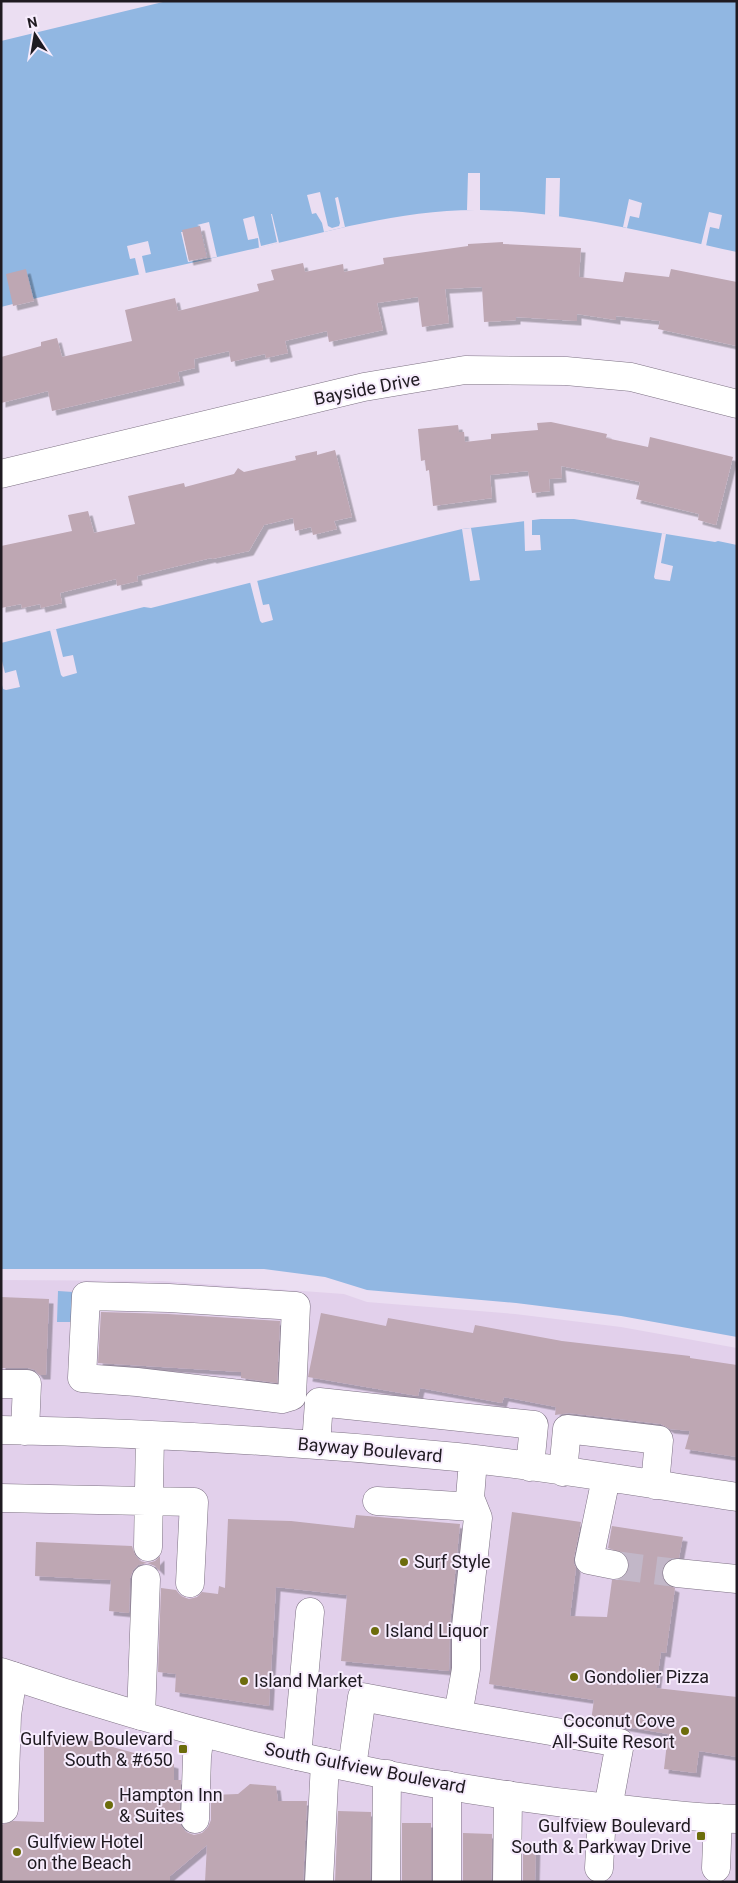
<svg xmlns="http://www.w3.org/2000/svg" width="738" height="1883" viewBox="0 0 738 1883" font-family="Roboto,sans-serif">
  <defs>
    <filter id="shadow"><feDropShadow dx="4.5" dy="4.5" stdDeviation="0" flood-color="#0004"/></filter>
  </defs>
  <rect width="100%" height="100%" fill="#ebdef2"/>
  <!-- built -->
  <path fill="#e2d0eb" d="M1,1280L163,1281L344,1294L367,1302L515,1314L621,1327L737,1348V1484L316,1432L237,1426L71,1418L1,1417Z
    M1,1444H72L237,1452L458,1471L737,1510V1806L577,1791L486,1779L381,1760L271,1736L183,1715L82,1685L1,1658Z
    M1,1686L77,1711L178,1741L267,1763L483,1805L576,1818L737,1833V1882H1Z"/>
  <!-- water -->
  <path fill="#91b7e2" d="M167,1H737V252C652,234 567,211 480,210C400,209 324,233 248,250C166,269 83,286 1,307V41Z
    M541,519H574L715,542L718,541L737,545V1337L621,1316L516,1303L367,1290L325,1277L264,1269H1V643L144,607L151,608L437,535L462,529Z
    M58,1291L73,1292L72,1322H57Z"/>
  <!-- pier -->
  <path fill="#ebdef2" d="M468,173H480V210H467Z
    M546,178H560L559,217L545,215Z
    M320,192L328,226L332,228L339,226L340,223L335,198L338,197L345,227L324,232L322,223L316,213L312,214L307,195Z
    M629,199L642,203L639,218L630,216L627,228L623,227Z
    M709,212L722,215L719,229L710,227L706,246L701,245Z
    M271,214H272L279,243L259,248L258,238L248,240L243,219L254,216L261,246L277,242Z
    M209,222L217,257L188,262L181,232H183L189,260L207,257L200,226L197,225Z
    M148,241L151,254L142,256L146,274L139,275L135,258L130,259L127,246Z
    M524,520H532V535H540L541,550L525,551Z
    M471,528L480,580L470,581L462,529Z
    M662,533L666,534L661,563L673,566L670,581L655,579L654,577Z
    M257,580L263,605L269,604L273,620L262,623L260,621L250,582Z
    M56,629L63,657L73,655L77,673L63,677L61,675L50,630Z
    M1,657L5,673L16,670L20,687L6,690L3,689L1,681Z"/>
  <!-- building -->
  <path fill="#bea7b3" filter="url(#shadow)" d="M200,226L207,257L189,261L182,230Z
    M503,242V244L581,248L579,277L623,282L625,272L669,277L671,269L737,282V346L658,329L660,321L616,316V320L577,314V321L516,317V320L484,322L482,287L445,289L449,323L422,327L418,297L377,303L383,330L329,342L327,331L285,341L288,353L266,358L265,354L231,362L229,351L194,359L195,368L178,372L180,381L52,411L48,391L1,403V357L41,346V342L57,338L62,357L132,341L125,310L175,298L178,311L259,291L257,284L274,280L271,270L303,263L305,272L343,264L344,272L384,264L383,258L468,246V244Z
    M26,269L34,301L13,306L6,274Z
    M551,422L607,434L606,438L648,447L650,437L733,457L716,525L698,520L699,514L636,499L640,482L561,466L562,478L549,479L550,491L532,493L528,471L490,475L492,498L433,506L429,470L426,471L425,460L421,461L418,429L458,425L459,432H464L465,442L491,439V434L538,430L537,423Z
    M335,450L352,517L334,521L337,529L313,535L311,527L295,531L293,518L264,525L249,551L212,559L211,558L137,576L138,581L117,586L116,579L60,593L62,603L41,608L40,604L22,608L21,604L1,608V546L72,531L68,515L88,511L94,533L135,524L128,496L184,483L185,487L234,474L238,468L244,472L296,460L295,456L317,451V455Z
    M1,1297L49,1299L46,1375H39L35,1370L28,1368H1Z
    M101,1312L168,1314L280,1321L277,1383L241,1378V1372L98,1363Z
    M321,1313L386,1326L388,1318L473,1333L475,1325L562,1341L690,1356V1358L737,1365V1457L685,1449L690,1431L670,1429L661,1424L569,1413L555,1415L556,1407L504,1397L502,1403L420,1388L418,1396L308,1377Z
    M512,1512L581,1522L574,1557V1564L576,1568L570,1616L607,1617L612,1580H619L625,1576L629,1568V1560L625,1554L608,1548L612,1526L683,1537L679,1558L670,1559L665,1564L662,1571L663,1580L668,1585L675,1588L666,1653L661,1652L656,1688L737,1697V1757L699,1751L696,1773L664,1769L668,1734L591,1721L594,1700L489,1684Z
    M356,1515L460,1524L450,1624L449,1671L341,1661L347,1595L276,1587L269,1706L175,1692L176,1674L158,1672L161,1588L176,1590L181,1596L189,1599L197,1597L202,1592L218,1594L219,1586L225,1588L228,1519L291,1521L354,1528Z
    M36,1542L132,1546L135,1555L140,1561L148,1563L155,1561L160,1556V1571L155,1566L147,1563L138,1565L133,1570L130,1578L129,1613L109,1611L111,1580L35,1576Z
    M73,1736L174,1764V1780H181L179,1818L181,1826L186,1832L194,1835L202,1833L208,1827L211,1820V1795L238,1794L250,1784L276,1786L278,1801H307L303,1882H205L207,1845L170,1876V1882H1V1825L13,1821L44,1822V1740H70Z
    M338,1811L371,1812L370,1882H335Z
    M402,1823H431V1882H402Z
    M463,1833L492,1834L491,1882H463Z
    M523,1842H536L535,1882H523Z"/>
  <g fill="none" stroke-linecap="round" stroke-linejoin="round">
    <!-- minor-tunnel -->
    <path stroke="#c2b7c8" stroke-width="28" stroke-dasharray="28 14" stroke-linecap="butt" d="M614,1565L677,1573"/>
    <!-- minor casing -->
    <g stroke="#7d7183" stroke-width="29">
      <path id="minor" d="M1,474L364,387L465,370L566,371L631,377L737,404
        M86,1296L169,1298L296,1306L292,1396L282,1399L137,1382L82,1378Z
        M1,1384H27L25,1431
        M1,1430C153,1433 305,1442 457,1457C550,1467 644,1483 737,1497
        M316,1445L319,1402L534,1425L530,1467
        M473,1460L470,1498L478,1518L466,1626V1669L458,1715L620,1743L608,1808L601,1832L599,1868
        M563,1472L567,1429L659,1440L655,1485
        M606,1478L589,1560L614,1565
        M1,1498L194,1502L190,1583
        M377,1501L473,1507
        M148,1547L150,1435
        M677,1573L737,1579
        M141,1716L146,1579
        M297,1756L310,1612
        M352,1767L362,1697L458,1715
        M1,1809H4L7,1715L13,1676
        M195,1819L197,1757L200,1733
        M716,1868L718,1818
        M319,1882L325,1762
        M386,1882L387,1774
        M447,1882V1785
        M507,1882L508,1795"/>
    </g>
    <!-- major casing -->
    <g stroke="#7d7183" stroke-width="29">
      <path id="major" d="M1,1672C198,1739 402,1786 609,1808C651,1812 694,1818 737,1819"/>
    </g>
    <!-- minor -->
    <use href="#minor" stroke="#fff" stroke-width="28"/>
    <!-- major -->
    <use href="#major" stroke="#fff" stroke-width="28"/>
  </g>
  <!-- markers -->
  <g fill="#6c6c0c" stroke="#f7ecfd" stroke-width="2">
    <circle cx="404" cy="1562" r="5"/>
    <circle cx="375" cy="1631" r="5"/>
    <circle cx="574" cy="1677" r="5"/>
    <circle cx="244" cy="1681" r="5"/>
    <circle cx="685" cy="1731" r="5"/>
    <rect x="178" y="1744" width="10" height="10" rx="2.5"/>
    <circle cx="109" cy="1805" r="5"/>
    <rect x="696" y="1831" width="10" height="10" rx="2.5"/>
    <circle cx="17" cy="1852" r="5"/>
  </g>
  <g text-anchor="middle" stroke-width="4" stroke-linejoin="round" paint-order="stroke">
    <!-- street labels -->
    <g font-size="18" fill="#1f1a21" stroke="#f7ecfd">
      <text transform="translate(367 389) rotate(-11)" y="6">Bayside Drive</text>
      <text transform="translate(370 1450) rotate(5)" y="6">Bayway Boulevard</text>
      <text transform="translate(365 1768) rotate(11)" y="6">South Gulfview Boulevard</text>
    </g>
    <!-- poi labels -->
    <g font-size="18" fill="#1f1a21" stroke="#f7ecfd" text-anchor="start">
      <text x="414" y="1568">Surf Style</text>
      <text x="385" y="1637">Island Liquor</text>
      <text x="584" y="1683">Gondolier Pizza</text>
      <text x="254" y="1687">Island Market</text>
      <text x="675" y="1727" text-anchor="end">Coconut Cove<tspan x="675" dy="21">All-Suite Resort</tspan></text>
      <text x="173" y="1745" text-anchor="end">Gulfview Boulevard<tspan x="173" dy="21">South &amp; #650</tspan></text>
      <text x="119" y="1801">Hampton Inn<tspan x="119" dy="21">&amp; Suites</tspan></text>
      <text x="691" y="1832" text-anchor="end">Gulfview Boulevard<tspan x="691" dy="21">South &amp; Parkway Drive</tspan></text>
      <text x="27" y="1848">Gulfview Hotel<tspan x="27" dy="21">on the Beach</tspan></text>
    </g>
  </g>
  <!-- border -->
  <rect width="738" height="1883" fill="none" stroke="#1f1a21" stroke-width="5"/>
  <!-- north arrow -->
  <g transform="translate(35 35) rotate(348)" stroke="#f7ecfd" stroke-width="4" paint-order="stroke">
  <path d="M0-4L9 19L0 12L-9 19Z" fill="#1f1a21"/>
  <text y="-8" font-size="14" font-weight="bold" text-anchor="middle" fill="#1f1a21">N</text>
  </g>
</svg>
